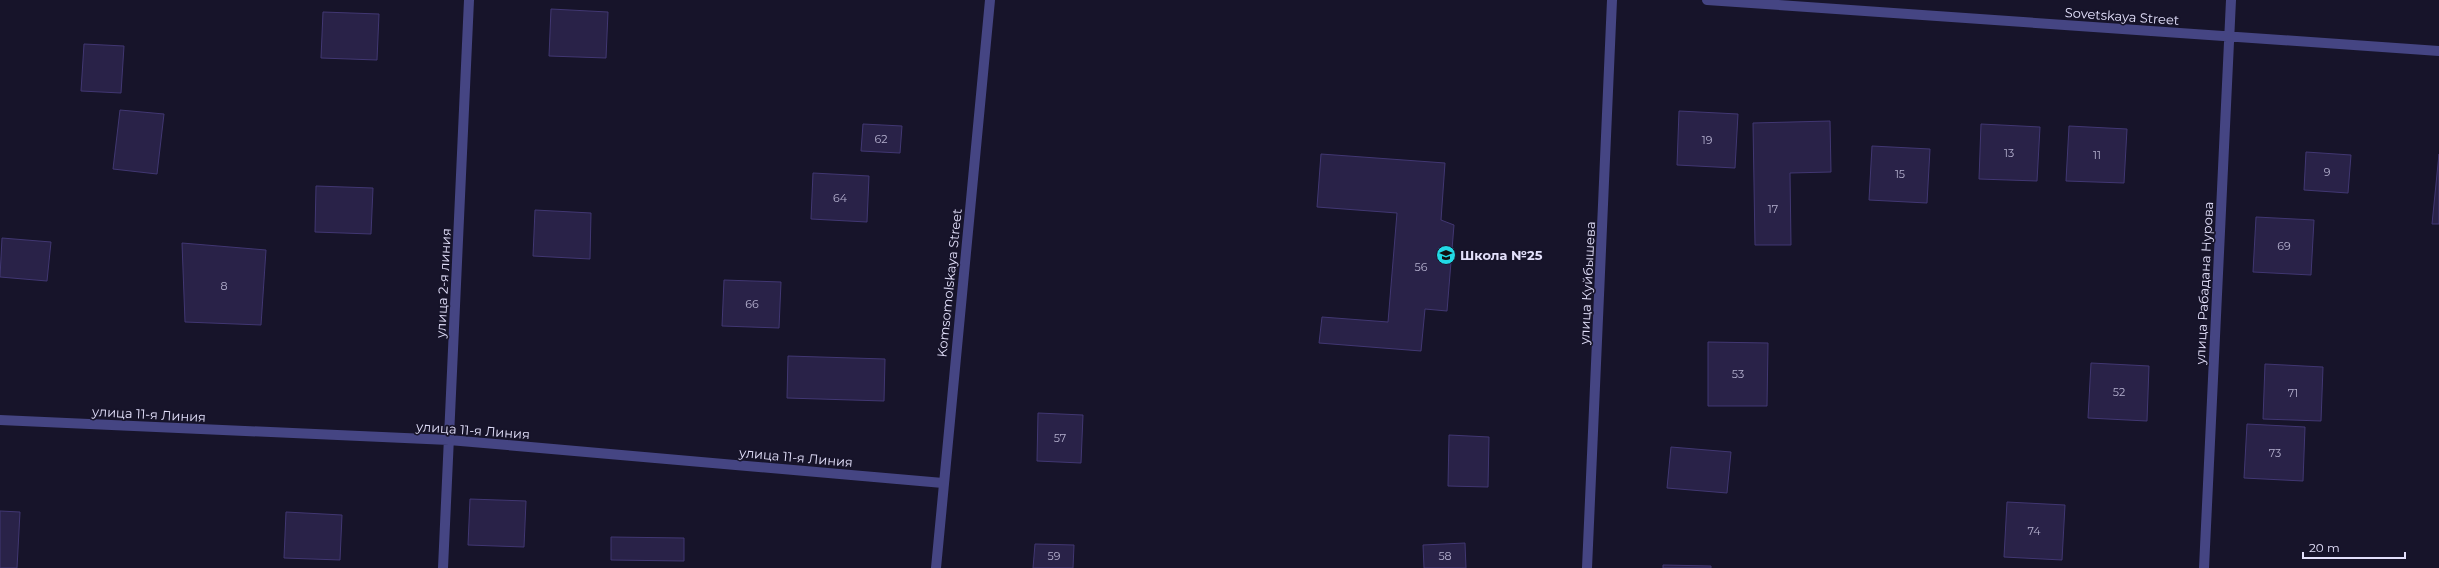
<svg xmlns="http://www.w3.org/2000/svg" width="2439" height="568" viewBox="0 0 2439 568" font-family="Montserrat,sans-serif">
  <rect width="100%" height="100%" fill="#17142a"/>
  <!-- building -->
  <path fill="#292248" stroke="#413772" d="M551,9L608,12L606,58L549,56Z
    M323,12L379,14L377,60L321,58Z
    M84,44L124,46L121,93L81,91Z
    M120,110L164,114L157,174L113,169Z
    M1679,111L1738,114L1735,168L1677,165Z
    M1830,121L1831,172L1790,173L1791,245H1755L1753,123Z
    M863,124L902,126L900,153L861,151Z
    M1981,124L2040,127L2037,181L1979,179Z
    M2069,126L2127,129L2124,183L2066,181Z
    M1872,146L1930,149L1927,203L1869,200Z
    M2306,152L2351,155L2348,193L2304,190Z
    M1321,154L1445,163L1441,220L1454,225L1447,311L1425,309L1421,351L1319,343L1322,317L1388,322L1397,213L1317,207Z
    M2439,154V224H2432Z
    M813,173L869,176L867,222L811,219Z
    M316,186L373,188L371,234L315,232Z
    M535,210L591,213L590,259L533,256Z
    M2256,217L2314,220L2311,275L2253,272Z
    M2,238L51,242L47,281L0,277Z
    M182,243L266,250L261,325L185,322Z
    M724,280L781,282L779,328L722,326Z
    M1708,342L1768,343L1767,406H1708Z
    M788,356L885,359L884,401L787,398Z
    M2091,363L2149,366L2147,421L2088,418Z
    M2265,364L2323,367L2321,421L2263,419Z
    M1038,413L1083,415L1081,463L1037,461Z
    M2247,424L2305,427L2303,481L2244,478Z
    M1449,435L1489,437L1488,487L1448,486Z
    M1671,447L1731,452L1727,493L1667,488Z
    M470,499L526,501L524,547L468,545Z
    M2007,502L2065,505L2062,560L2004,557Z
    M0,511L20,512L17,568H0Z
    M286,512L342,515L340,560L284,558Z
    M611,537L684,538V561L611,560Z
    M1465,543L1466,568H1424L1423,545Z
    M1035,544L1074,545L1073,568H1033Z
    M1663,565L1711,566V568H1663Z"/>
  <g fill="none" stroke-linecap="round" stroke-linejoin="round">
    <!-- street -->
    <path stroke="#454583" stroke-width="10" d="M1707,0L2439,51
      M0,420L449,440L943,483
      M443,568L469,0
      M936,568L990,0
      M1587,568L1612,0
      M2204,568L2231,0"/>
  </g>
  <!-- icons -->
  <defs>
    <g id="school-disc" transform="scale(1)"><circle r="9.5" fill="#22d9e5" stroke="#17142a"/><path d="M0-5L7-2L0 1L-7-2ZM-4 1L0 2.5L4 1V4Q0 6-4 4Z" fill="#111"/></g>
  </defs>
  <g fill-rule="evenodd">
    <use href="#school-disc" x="1446" y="255"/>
  </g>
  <g text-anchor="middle" stroke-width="3.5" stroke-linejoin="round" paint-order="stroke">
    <!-- number labels -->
    <g font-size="11" fill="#b4b0ce">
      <text x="881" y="143">62</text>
      <text x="1707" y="144">19</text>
      <text x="2009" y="157">13</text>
      <text x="2097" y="159">11</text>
      <text x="2327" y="176">9</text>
      <text x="1900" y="178">15</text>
      <text x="840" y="202">64</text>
      <text x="1773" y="213">17</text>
      <text x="2284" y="250">69</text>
      <text x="1421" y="271">56</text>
      <text x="224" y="290">8</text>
      <text x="752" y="308">66</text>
      <text x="1738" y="378">53</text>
      <text x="2119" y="396">52</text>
      <text x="2293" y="397">71</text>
      <text x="1060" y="442">57</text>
      <text x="2275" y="457">73</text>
      <text x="2034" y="535">74</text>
      <text x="1054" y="560">59</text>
      <text x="1445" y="560">58</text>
    </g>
    <!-- street labels -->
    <g font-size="13" fill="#e3e0fb" stroke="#17142a">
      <text transform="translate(2122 16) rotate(4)" y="5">Sovetskaya Street</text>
      <text transform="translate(443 283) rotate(-87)" y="5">улица 2-я линия</text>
      <text transform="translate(949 283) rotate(-84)" y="5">Komsomolskaya Street</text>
      <text transform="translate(1587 283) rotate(-87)" y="5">улица Куйбышева</text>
      <text transform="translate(2204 283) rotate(-87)" y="5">улица Рабадана Нурова</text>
      <text transform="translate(149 414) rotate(3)" y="5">улица 11-я Линия</text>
      <text transform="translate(473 430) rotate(4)" y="5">улица 11-я Линия</text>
      <text transform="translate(796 457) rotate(5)" y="5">улица 11-я Линия</text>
    </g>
    <!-- poi labels -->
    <g font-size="13" font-weight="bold" fill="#e3e0fb" stroke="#17142a" text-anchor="start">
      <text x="1460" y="260">Школа №25</text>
    </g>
  </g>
  <!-- scale -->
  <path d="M2303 552v6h102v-6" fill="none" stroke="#e3e0fb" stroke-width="2"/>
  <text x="2309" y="552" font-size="12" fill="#e3e0fb" stroke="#17142a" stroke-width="3" paint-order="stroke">20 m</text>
</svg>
